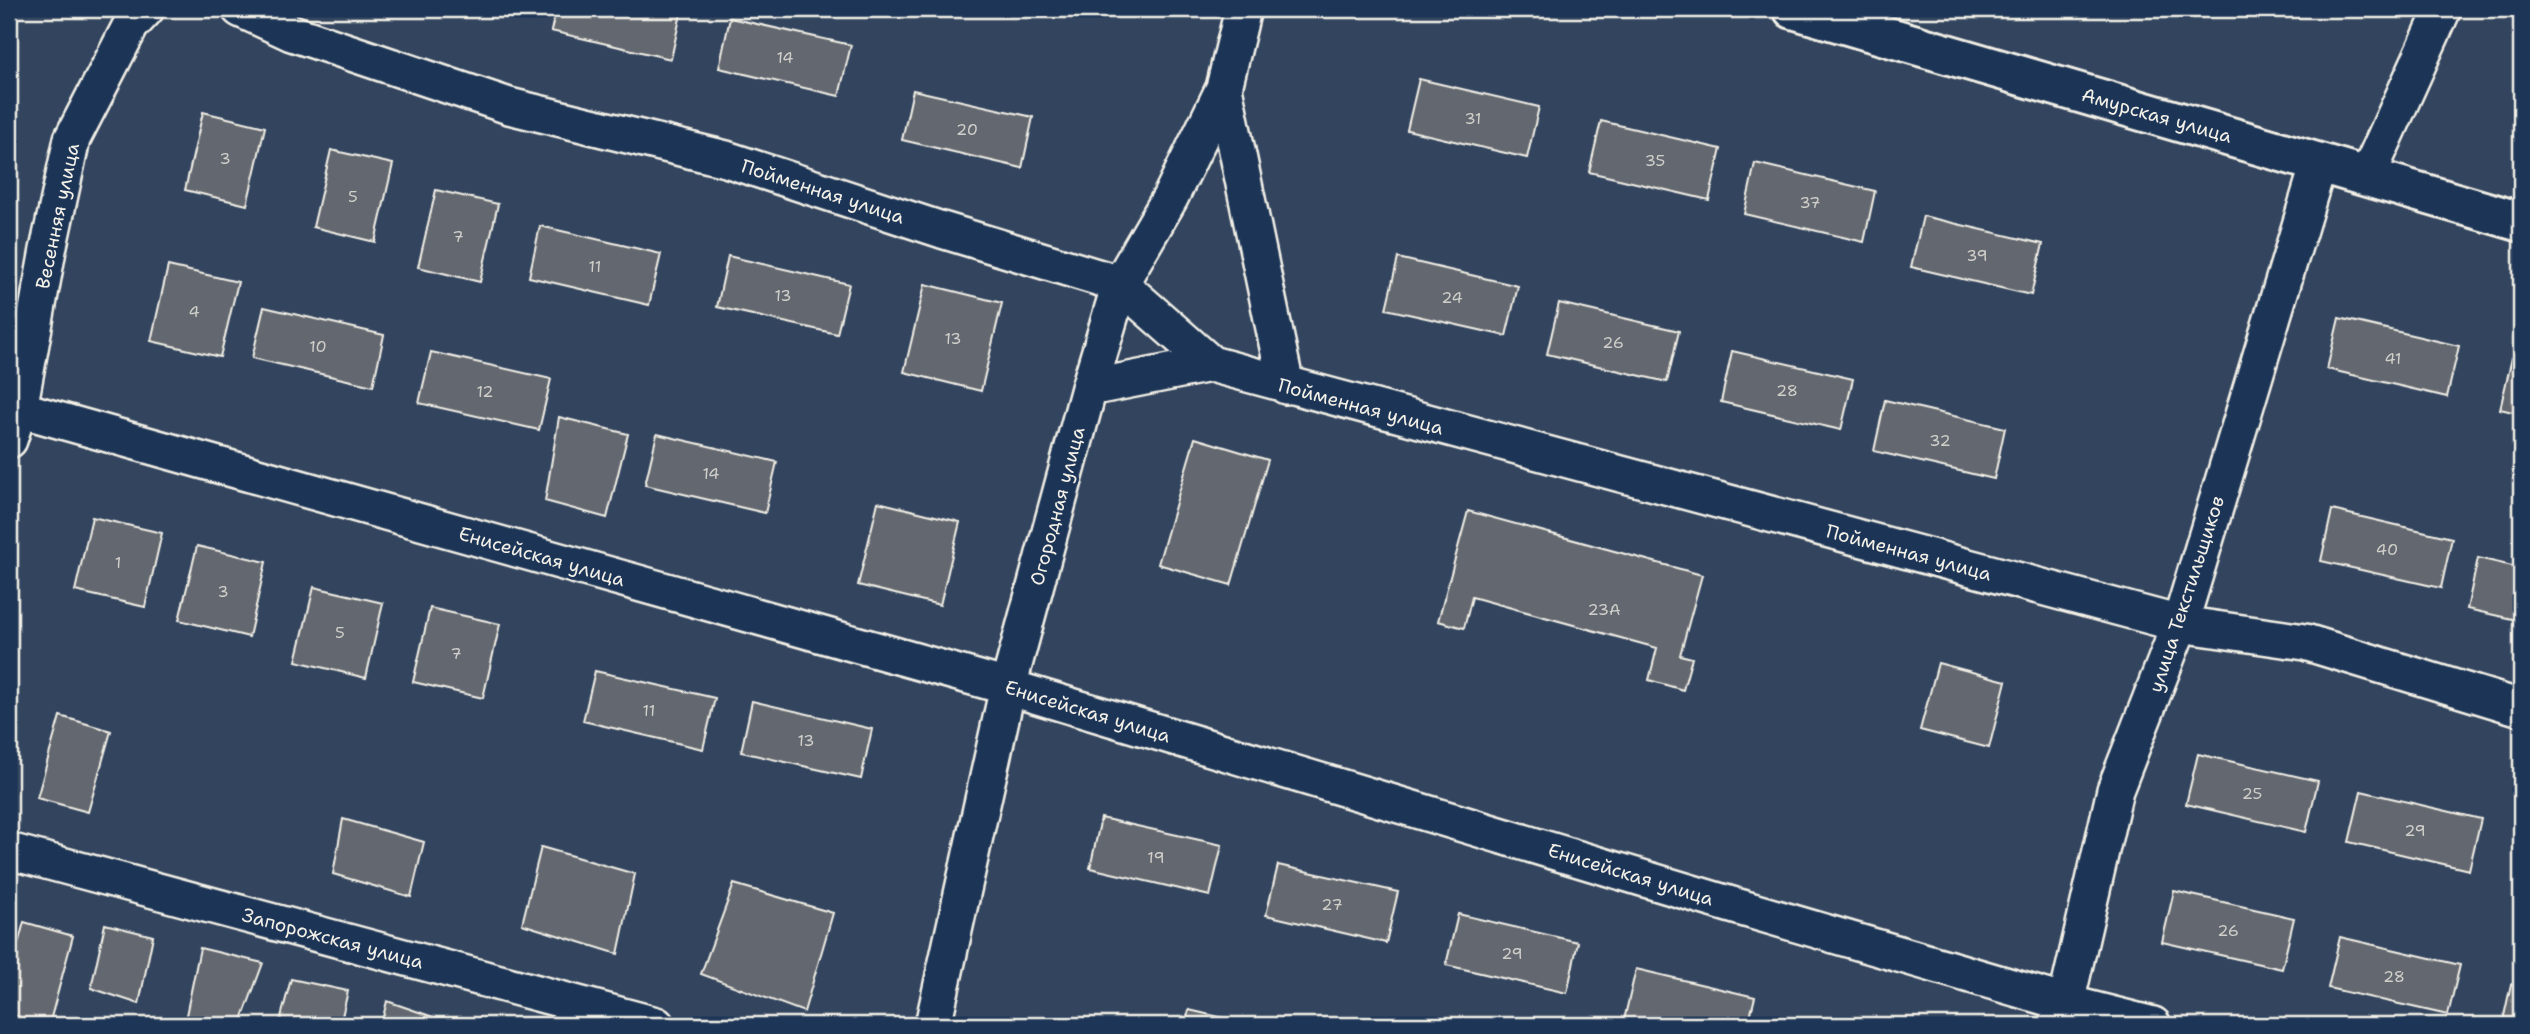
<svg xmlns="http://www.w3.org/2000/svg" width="2530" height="1034" viewBox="0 0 2530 1034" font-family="'Shantell Sans',sans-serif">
  <rect width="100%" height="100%" fill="#32445e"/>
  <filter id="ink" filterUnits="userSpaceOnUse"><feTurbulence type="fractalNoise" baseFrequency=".0143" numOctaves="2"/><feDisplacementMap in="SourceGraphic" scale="14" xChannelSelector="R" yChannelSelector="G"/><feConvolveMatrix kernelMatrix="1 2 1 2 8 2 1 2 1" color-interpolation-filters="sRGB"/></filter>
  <g filter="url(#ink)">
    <!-- building -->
    <path fill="#64686f" stroke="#f4f1e8" stroke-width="2" d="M556,9H682L671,59L551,31Z
      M730,18L851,45L839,96L719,68Z
      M1419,79L1539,107L1527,158L1407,130Z
      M913,90L1033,117L1022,168L902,140Z
      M203,112L265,127L247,205L185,190Z
      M1601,121L1721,149L1709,200L1589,172Z
      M331,150L393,164L375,242L313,227Z
      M1755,163L1875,191L1864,242L1744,214Z
      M436,190L498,204L480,282L418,267Z
      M1923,216L2043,244L2031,295L1911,267Z
      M540,226L661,254L649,305L529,277Z
      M728,256L849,284L837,334L717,307Z
      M1398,258L1518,286L1506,336L1386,309Z
      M168,266L238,282L220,357L151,341Z
      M925,284L1002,303L981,391L904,372Z
      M1559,303L1679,331L1667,382L1547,354Z
      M264,307L384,335L373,386L252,358Z
      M2339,318L2459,346L2447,397L2327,369Z
      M1732,351L1853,379L1841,430L1721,402Z
      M431,352L551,379L539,430L419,403Z
      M2512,358L2521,360V414L2500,409Z
      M1885,400L2005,428L1994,479L1874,451Z
      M559,417L628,434L607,518L545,501Z
      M657,434L777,462L765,513L645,485Z
      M1195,438L1268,460L1231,585L1158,564Z
      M878,502L960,522L940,605L858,585Z
      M2332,510L2452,538L2441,588L2321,561Z
      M1468,511L1702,575L1680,655L1692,658L1683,690L1649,680L1657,648L1472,597L1464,628L1438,621Z
      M92,517L162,533L145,607L75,591Z
      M197,546L266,562L249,637L179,620Z
      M2478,558L2521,568V621L2467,609Z
      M314,587L383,603L366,678L296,661Z
      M430,608L500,624L483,698L413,682Z
      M1938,663L2006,681L1989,748L1920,730Z
      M595,671L715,698L703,749L583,721Z
      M752,701L872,729L861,779L741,752Z
      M60,716L111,731L88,812L37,798Z
      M2198,754L2318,781L2306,832L2186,804Z
      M2361,791L2481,819L2469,870L2349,842Z
      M1101,818L1222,845L1210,896L1090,868Z
      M343,819L424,842L411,897L333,874Z
      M541,847L635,874L618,954L522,924Z
      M1278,865L1398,892L1386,943L1266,915Z
      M734,884L833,913L804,1012L701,974Z
      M2174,891L2294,918L2282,969L2162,942Z
      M1458,914L1578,942L1567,993L1446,965Z
      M24,922L73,936L49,1025L9,1014V977Z
      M105,924L153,936L139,1004L91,988Z
      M2340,937L2460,965L2448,1015L2328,988Z
      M200,948L263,963L240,1025H184Z
      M1636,969L1755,997L1748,1025H1648L1624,1020Z
      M291,979L348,991L340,1025H279Z
      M2511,984L2521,987V1025H2502Z
      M387,1001L451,1023L450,1025H381Z
      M1189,1010L1254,1025H1185Z"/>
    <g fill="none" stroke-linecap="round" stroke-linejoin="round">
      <!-- minor casing -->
      <g stroke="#f4f1e8" stroke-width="40">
        <path id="minor" d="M240,9L292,33L509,106L726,159L942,230L1120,284L1211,364L2180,624L2305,642L2521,708
          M1224,88L1286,386
          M2367,177L2443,9
          M1089,388L1211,364
          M19,409L1008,687L1725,903L2066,1003L2153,1025
          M9,440L19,409L48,250L72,139L131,25L146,9
          M9,851L656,1025
          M2058,1022L2066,1003L2115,790L2180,624L2319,163
          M933,1025L1008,687L1089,388L1120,284L1170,198L1224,88L1243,9"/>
      </g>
      <!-- tertiary casing -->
      <g stroke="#f4f1e8" stroke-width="44">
        <path id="tertiary" d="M1793,9L2521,222"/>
      </g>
      <!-- minor -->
      <use href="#minor" stroke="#1d3557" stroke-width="35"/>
      <!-- tertiary -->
      <use href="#tertiary" stroke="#1d3557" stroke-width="38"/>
    </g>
  </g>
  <g text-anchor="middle" stroke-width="5" stroke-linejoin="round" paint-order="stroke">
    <!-- number labels -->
    <g font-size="16" fill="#d0cfca">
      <text x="785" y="63">14</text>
      <text x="1473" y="124">31</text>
      <text x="967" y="135">20</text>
      <text x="225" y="164">3</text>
      <text x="1655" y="166">35</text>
      <text x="353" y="202">5</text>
      <text x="1810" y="208">37</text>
      <text x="458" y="242">7</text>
      <text x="1977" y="261">39</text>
      <text x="595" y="272">11</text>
      <text x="783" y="301">13</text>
      <text x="1452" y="303">24</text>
      <text x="194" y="317">4</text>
      <text x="953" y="344">13</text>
      <text x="1613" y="348">26</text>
      <text x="318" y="352">10</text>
      <text x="2393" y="364">41</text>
      <text x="1787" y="396">28</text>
      <text x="485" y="397">12</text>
      <text x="1940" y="446">32</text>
      <text x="711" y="479">14</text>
      <text x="2387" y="555">40</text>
      <text x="118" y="568">1</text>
      <text x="223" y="597">3</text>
      <text x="1604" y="615">23А</text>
      <text x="340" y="638">5</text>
      <text x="456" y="659">7</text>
      <text x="649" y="716">11</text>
      <text x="806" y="746">13</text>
      <text x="2252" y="799">25</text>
      <text x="2415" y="836">29</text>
      <text x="1156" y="863">19</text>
      <text x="1332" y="910">27</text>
      <text x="2228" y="936">26</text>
      <text x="1512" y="959">29</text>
      <text x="2394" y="982">28</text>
    </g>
    <!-- street labels -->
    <g font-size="19" fill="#f4f1e8" stroke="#1d3557">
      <text transform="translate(2157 115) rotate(16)" y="7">Амурская улица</text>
      <text transform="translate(823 191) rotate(18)" y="7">Пойменная улица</text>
      <text transform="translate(57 216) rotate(-78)" y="7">Весенняя улица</text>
      <text transform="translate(1361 406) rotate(15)" y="7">Пойменная улица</text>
      <text transform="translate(1057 506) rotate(-75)" y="7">Огородная улица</text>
      <text transform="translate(1909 552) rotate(15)" y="7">Пойменная улица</text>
      <text transform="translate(542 556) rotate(16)" y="7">Енисейская улица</text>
      <text transform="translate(2186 594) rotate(-72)" y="7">улица Текстильщиков</text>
      <text transform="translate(1088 711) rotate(17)" y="7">Енисейская улица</text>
      <text transform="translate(1631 874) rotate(17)" y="7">Енисейская улица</text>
      <text transform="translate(333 938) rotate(15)" y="7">Запорожская улица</text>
    </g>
  </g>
  <!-- margin -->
  <rect width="2530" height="1034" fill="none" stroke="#1d3557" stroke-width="35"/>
  <rect x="18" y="18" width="2495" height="999" fill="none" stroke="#f4f1e8" stroke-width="2.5" filter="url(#ink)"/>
</svg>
